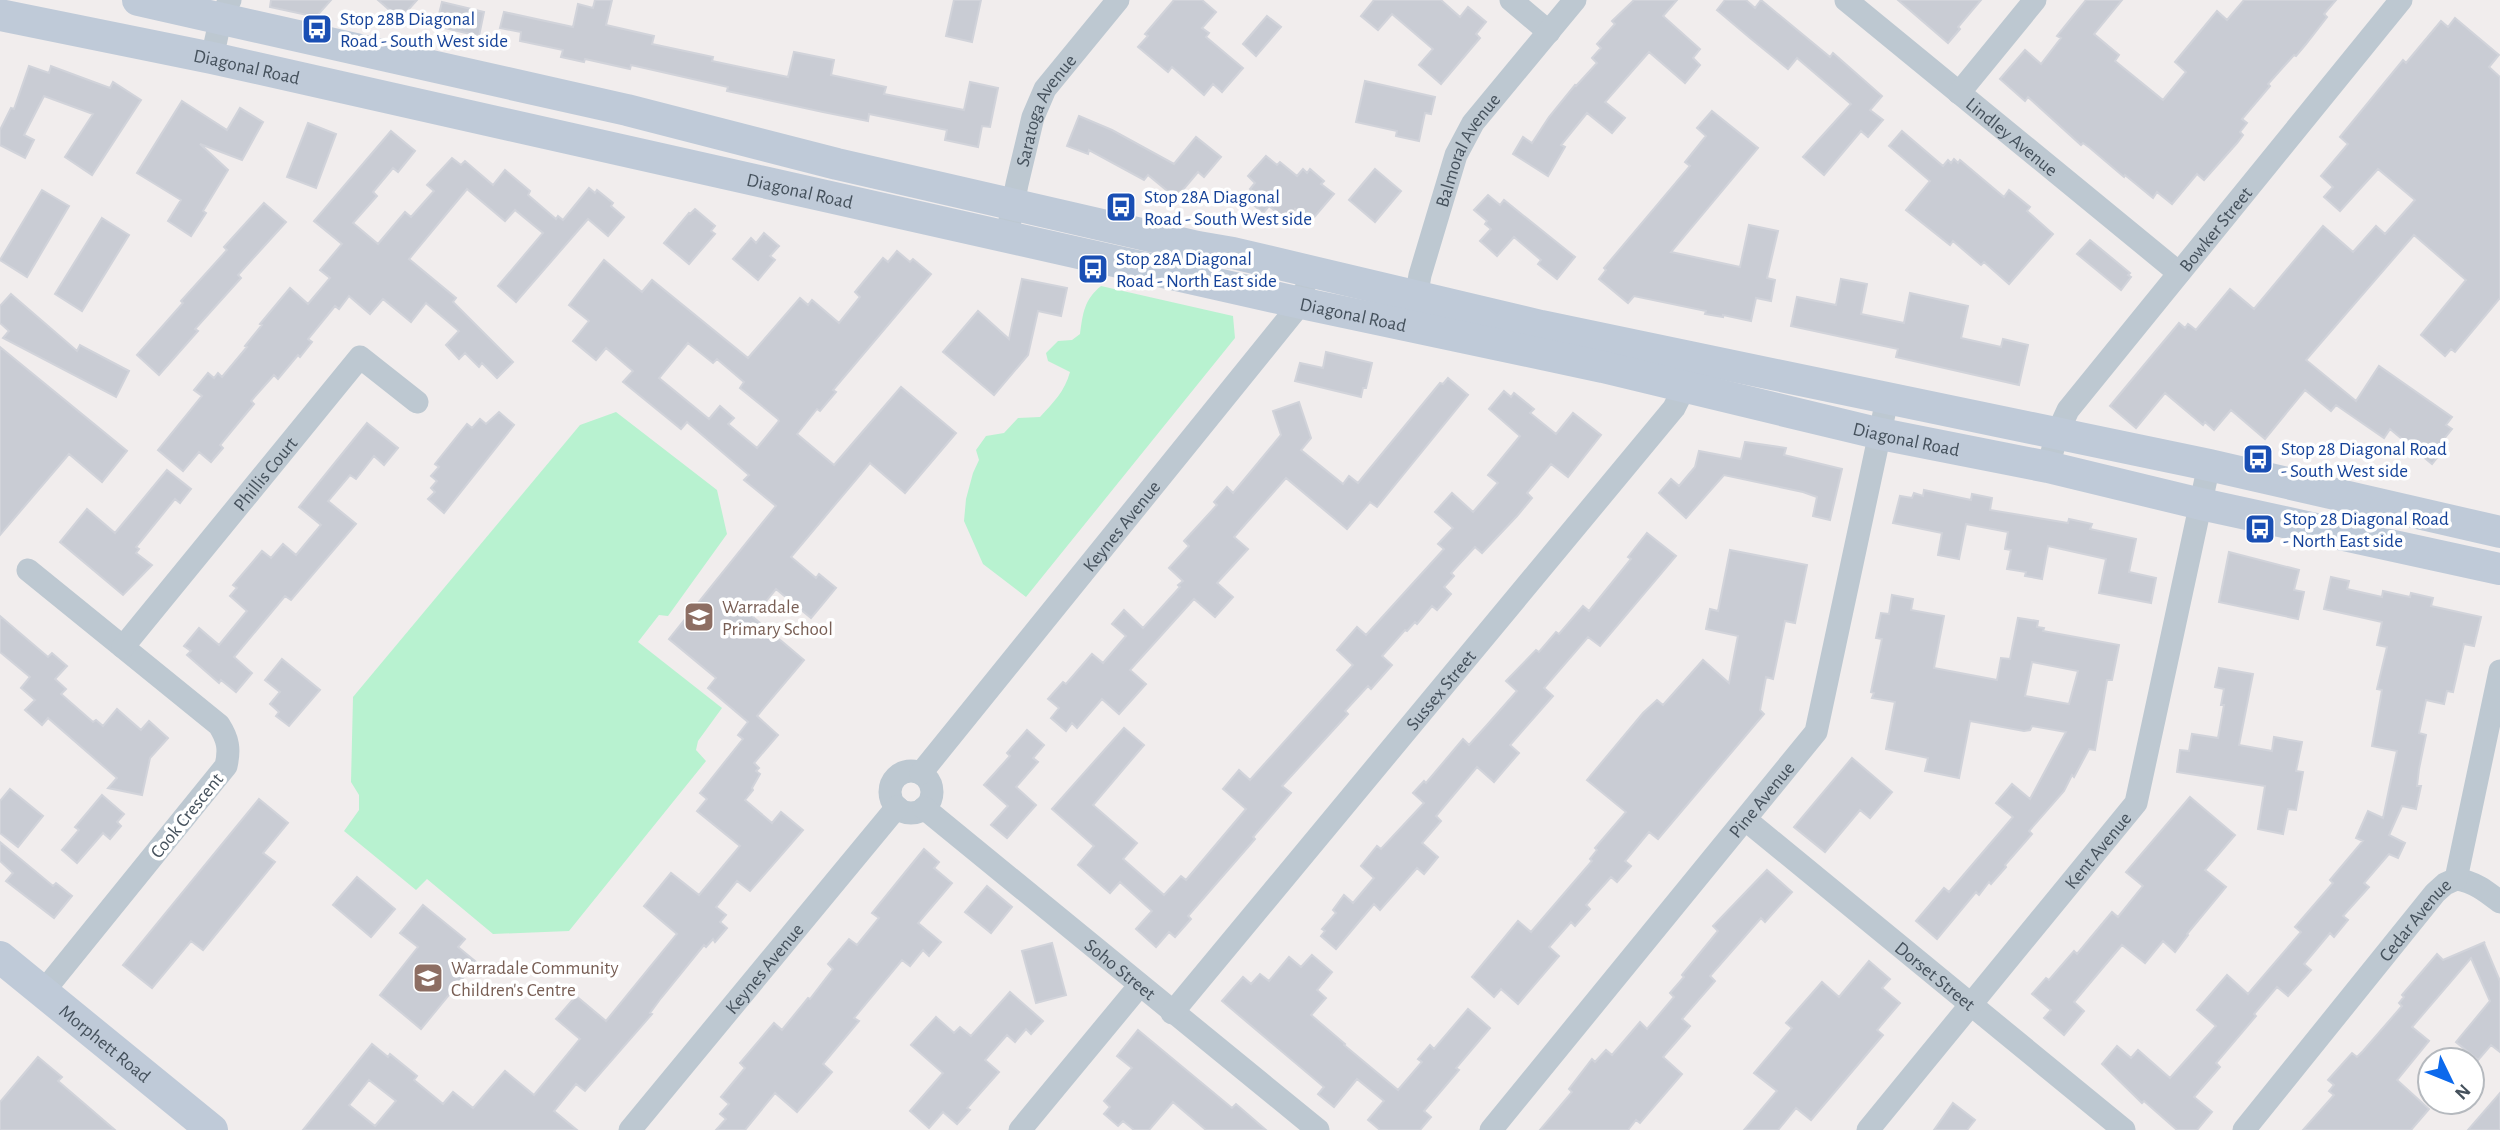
<svg xmlns="http://www.w3.org/2000/svg" width="2500" height="1130" viewBox="0 0 2500 1130" font-family="'Alegreya Sans',sans-serif">
  <rect width="100%" height="100%" fill="#f1eded"/>
  <!-- green -->
  <path fill="#b8f2d0" d="M1101,286L1233,316L1235,338L1026,597L983,564L964,521L966,499L973,473L979,460L976,450L986,436L1004,433L1018,418L1040,417C1053,403 1065,391 1070,372L1048,361L1046,353L1058,341L1072,340L1080,334C1083,313 1084,300 1101,286Z
    M616,412L717,490L727,534L668,616L659,615L638,642L722,708L698,741L696,750L706,761L569,931L493,934L427,879L416,890L344,831L359,810V795L351,782L353,697L580,425Z"/>
  <!-- building -->
  <path fill="#c9ccd4" stroke="#d1d3da" stroke-width="2" fill-rule="evenodd" d="M271,0H331L316,17L270,7Z
    M378,0H417L400,19Z
    M595,0H612L606,25L654,36L652,44L713,57L712,61L788,77L794,52L834,60L831,75L886,87L884,94L964,110L970,82L998,88L990,127L982,126L978,147L945,140L947,130L869,114L868,121L823,112L727,91L728,87L631,65L630,69L585,59L584,62L561,57L563,50L520,41L521,32L500,28L504,12L573,27L578,4L593,8Z
    M954,0H981L972,42L946,36Z
    M1174,0H1202L1216,12L1202,28L1209,33L1206,37L1243,68L1222,92L1213,84L1204,95L1172,67L1168,72L1138,47L1148,36L1145,34Z
    M1374,0H1441L1460,17L1468,7L1486,22L1476,34L1480,38L1441,84L1419,65L1433,49L1392,14L1378,30L1361,16Z
    M1634,0H1677L1663,16L1700,49L1693,58L1700,65L1685,83L1649,52L1605,102L1625,118L1612,133L1587,113L1561,145L1565,147L1548,176L1513,154L1523,137L1532,143L1549,117L1575,85L1576,86L1597,63L1592,58L1601,48L1597,44L1615,24L1612,21Z
    M1725,0H1746L1755,8L1761,0L1830,57L1833,53L1882,96L1870,110L1883,120L1868,137L1861,131L1824,175L1803,157L1851,104L1797,58L1788,69L1750,38L1717,10Z
    M1898,0H1981L1958,27L1960,29L1948,43Z
    M2086,0H2122L2094,34L2119,55L2115,61L2163,100L2186,72L2175,62L2217,11L2227,20L2244,0H2336L2324,14L2327,17L2306,44L2296,56L2294,55L2268,84L2270,86L2242,119L2247,123L2240,132L2243,135L2237,143L2204,180L2197,174L2172,204L2157,192L2153,198L2125,175L2124,177L2090,148L2083,143L2081,145L2028,97L2025,101L2000,79L2025,50L2041,64L2061,38L2057,36Z
    M442,2L484,12L479,36L436,26Z
    M1267,16L1281,27L1256,56L1243,44Z
    M2455,18L2499,55L2489,67L2500,77V298L2455,352L2451,349L2445,356L2421,335L2466,280L2414,235L2306,360L2356,401L2379,366L2452,417L2446,425L2452,429L2443,440L2448,444L2432,464L2390,429L2384,438L2336,405L2331,411L2305,390L2265,439L2231,410L2214,430L2205,422L2203,425L2165,393L2136,428L2110,406L2179,323L2185,328L2188,324L2196,330L2230,289L2254,309L2323,226L2353,252L2376,226L2385,234L2415,200L2378,169L2340,211L2324,197L2333,187L2321,176L2348,144L2340,137L2403,60L2406,63L2441,21L2448,27Z
    M29,66L49,73L51,66L110,88L113,82L141,100L92,175L65,157L93,114L44,96L24,135L34,140L25,158L0,145V130L11,108L14,109Z
    M1365,81L1435,97L1431,114L1425,113L1419,141L1396,136L1397,131L1356,122Z
    M182,101L227,130L240,108L263,122L242,160L200,144L228,170L203,211L206,213L191,236L168,221L181,200L137,173Z
    M1712,111L1758,148L1671,252L1740,267L1749,225L1778,231L1767,278L1775,280L1771,301L1756,298L1751,321L1723,315V317L1705,314L1706,311L1634,296L1628,303L1599,279L1606,270L1604,268L1690,166L1685,162L1706,136L1697,128Z
    M1079,116L1112,130L1174,164L1196,137L1221,157L1204,177L1198,172L1176,198L1148,175L1144,180L1089,150L1088,154L1067,146Z
    M308,123L336,134L316,188L287,177Z
    M391,131L415,151L398,172L393,168L373,192L377,196L353,223L378,244L405,212L411,217L434,191L427,185L452,158L461,165L465,161L493,185L505,170L530,191L528,195L556,219L558,216L563,220L589,188L595,193L597,190L613,203L611,206L624,217L608,236L588,219L516,302L498,286L543,233L515,210L505,221L467,189L409,259L456,298L453,302L513,362L497,378L482,363L479,367L465,353L459,359L446,345L459,331L426,303L411,322L383,299L370,314L349,296L339,309L335,306L308,339L312,342L300,357L298,355L278,379L274,375L251,401L254,404L220,445L223,448L211,462L199,452L183,471L158,450L202,396L194,390L208,373L214,378L218,373L222,377L247,347L245,346L262,325L260,324L290,288L308,304L330,278L320,270L342,244L314,221Z
    M1902,131L1943,166L1948,160L1951,163L1954,159L1958,163L1960,160L2004,197L2009,190L2030,207L2027,211L2053,234L2009,284L1984,262L1981,265L1953,241L1950,245L1906,210L1930,181L1889,146Z
    M1266,156L1277,165L1280,162L1297,176L1303,169L1307,173L1310,169L1324,181L1321,184L1334,194L1310,222L1295,209L1286,220L1269,206L1263,213L1248,200L1254,193L1250,189L1255,183L1248,176Z
    M1375,169L1401,191L1375,222L1349,200Z
    M42,190L69,206L27,277L0,260Z
    M1488,195L1500,205L1504,200L1575,257L1557,279L1538,264L1541,260L1514,237L1497,256L1480,241L1491,229L1485,224L1487,221L1474,210Z
    M264,203L286,222L238,275L241,278L195,329L198,331L159,375L137,355L183,303L181,301L227,250L224,247Z
    M695,209L715,226L711,231L715,234L689,264L664,243L689,213L690,214Z
    M102,218L129,235L82,311L55,294Z
    M764,233L779,246L770,256L775,260L758,280L733,259L751,238L756,243Z
    M2090,240L2130,273L2128,275L2131,277L2121,290L2077,254Z
    M897,251L910,262L913,259L931,274L833,390L836,392L820,411L817,409L797,434L834,465L901,387L956,433L905,493L870,463L791,557L816,578L819,574L836,588L811,618L776,589L753,617L804,660L757,716L778,735L754,763L759,768L756,771L760,774L752,788L753,790L745,800L772,823L781,812L803,830L750,891L737,881L716,907L726,915L720,922L727,928L715,942L713,939L706,947L704,945L661,998L650,1013L652,1014L585,1091L576,1084L554,1111L577,1130H303L372,1044L388,1057L390,1054L417,1076L414,1080L443,1104L453,1092L473,1108L505,1071L534,1095L580,1039L556,1019L576,996L606,1021L677,934L644,906L671,873L699,895L740,846L697,811L707,799L700,793L743,739L738,735L748,722L708,688L716,678L669,639L776,506L744,480L749,475L687,422L681,429L623,382L633,371L606,348L596,360L573,341L589,321L569,305L604,260L642,292L652,280L748,358L800,298L808,305L812,300L839,323L860,297L855,292L883,258L888,262ZM688,343L713,363L717,359L744,382L740,388L778,419L779,421L757,448L728,424L734,418L720,406L709,419L659,378ZM369,1080L396,1101L375,1126L349,1105Z
    M1022,279L1067,288L1061,316L1038,311L1028,355L994,395L943,352L978,311L1009,339Z
    M1841,279L1867,284L1861,314L1904,323L1910,293L1968,306L1961,338L2001,347L2003,339L2028,345L2019,385L1896,357L1898,349L1791,326L1797,297L1836,305Z
    M11,294L77,351L80,345L129,371L116,397L3,338L9,331L0,323V306Z
    M0,347L127,451L102,482L69,454L0,535Z
    M1326,352L1372,363L1366,388H1363L1361,397L1295,381L1300,363L1323,368Z
    M1448,378L1468,395L1377,507L1370,502L1347,529L1286,478L1234,537L1248,549L1217,583L1233,597L1215,617L1194,599L1130,670L1146,684L1119,714L1102,699L1077,728L1072,723L1066,731L1051,718L1059,708L1048,699L1063,682L1066,684L1092,654L1103,663L1126,636L1112,624L1124,610L1143,628L1180,587L1178,585L1183,581L1169,568L1189,546L1184,541L1217,505L1214,502L1227,487L1233,493L1281,435L1273,411L1299,402L1311,438L1301,450L1343,484L1349,476L1358,483L1440,383L1443,384Z
    M1504,391L1511,397L1514,393L1534,409L1530,413L1556,434L1573,413L1601,435L1568,477L1551,464L1527,493L1532,498L1517,516L1482,553L1475,547L1451,573L1454,576L1444,587L1451,594L1437,610L1432,606L1417,624L1415,622L1407,631L1405,630L1382,656L1392,665L1371,689L1368,686L1345,711L1348,714L1282,786L1291,793L1253,837L1255,839L1188,916L1191,919L1175,937L1169,932L1156,947L1136,929L1152,911L1120,882L1110,893L1078,865L1094,846L1052,809L1124,728L1144,745L1093,805L1137,843L1123,859L1164,895L1181,876L1186,880L1246,809L1223,789L1239,770L1250,780L1353,665L1337,650L1357,627L1366,635L1444,549L1438,544L1453,528L1435,512L1452,493L1473,512L1498,483L1488,475L1520,436L1489,409Z
    M499,412L514,425L444,513L428,499L435,492L431,488L437,481L431,476L439,467L435,464L467,424L472,428L480,419L486,424Z
    M367,423L398,448L384,465L374,456L356,479L350,475L328,501L356,524L291,600L285,596L234,657L252,673L236,692L221,680L219,683L187,655L191,651L184,646L199,628L219,645L247,611L230,596L237,588L233,585L262,551L271,558L283,544L296,555L321,525L299,507Z
    M1745,442L1786,448L1784,455L1842,469L1830,520L1813,516L1817,497L1803,492L1724,475L1686,518L1659,493L1671,479L1679,486L1695,467L1699,451L1741,459Z
    M167,470L191,489L180,503L175,499L136,547L139,549L136,553L152,565L123,595L60,542L87,509L115,533Z
    M1924,490L1971,500L1972,494L1992,498L1990,510L2068,523L2069,519L2092,524L2090,529L2136,539L2129,572L2156,578L2151,603L2099,593L2106,559L2048,546L2042,579L2025,576L2026,572L2007,569L2011,550L2005,549L2008,532L1966,524L1959,559L1938,555L1942,533L1893,523L1900,496L1912,498L1914,493L1923,496Z
    M1647,533L1676,556L1600,646L1588,637L1544,688L1553,696L1510,745L1519,753L1494,782L1477,767L1436,816L1441,821L1422,843L1438,857L1424,874L1417,868L1380,910L1374,904L1336,949L1321,936L1325,931L1322,929L1336,913L1333,910L1344,895L1353,903L1374,878L1361,866L1377,846L1381,849L1424,803L1413,793L1424,781L1426,783L1463,739L1469,745L1487,725L1517,691L1506,681L1536,650L1539,652L1556,632L1559,634L1583,606L1589,611L1631,559L1628,557Z
    M1730,550L1807,565L1795,623L1785,621L1773,679L1766,677L1760,710L1764,714L1658,839L1649,832L1625,861L1631,866L1617,882L1611,877L1586,905L1590,909L1575,926L1571,922L1549,947L1559,956L1518,1004L1501,989L1494,997L1472,977L1518,921L1531,932L1592,861L1590,859L1597,850L1595,848L1626,812L1587,780L1643,713L1657,700L1663,705L1703,660L1729,683L1738,636L1706,629L1710,609L1718,611Z
    M2229,552L2299,570L2294,590L2304,592L2298,619L2219,602Z
    M2331,577L2349,581L2347,589L2382,597L2383,591L2410,597L2411,593L2433,598L2431,606L2481,617L2474,646L2464,644L2453,692L2447,691L2444,704L2426,700L2419,733L2426,735L2419,769L2417,786H2421L2416,809L2402,806L2389,835L2405,843L2398,858L2389,854L2364,883L2369,887L2343,916L2348,920L2334,937L2330,933L2304,964L2311,970L2288,996L2277,987L2254,1014L2256,1016L2216,1063L2220,1067L2194,1097L2212,1112L2197,1130H2177L2144,1101L2142,1103L2102,1064L2117,1046L2131,1058L2138,1050L2170,1078L2216,1026L2197,1010L2227,975L2248,994L2301,932L2295,927L2333,883L2330,880L2363,841L2356,838L2368,811L2383,818L2397,751L2372,746L2382,690L2377,689L2387,647L2377,645L2382,622L2324,609Z
    M1892,595L1913,599L1911,610L1944,616L1934,668L1997,680L2001,658L2010,659L2018,618L2038,621L2037,627L2044,628L2043,631L2119,645L2112,680H2107L2095,750L2089,749L2074,777L2072,775L2064,791L2029,831L2032,834L2005,865L2006,867L1991,884L1989,882L1979,895L1976,892L1937,939L1916,921L1944,888L1949,892L2013,817L1996,803L2012,784L2030,799L2066,732L2032,726L2030,730L2024,731L1970,721L1959,778L1925,771L1928,758L1886,749L1895,702L1872,698L1874,693L1871,692L1882,639L1876,638L1881,613L1889,614ZM2032,662L2078,671L2069,704L2025,696Z
    M0,616L48,657L52,653L67,666L55,679L66,689L61,694L93,722L96,720L103,726L117,709L141,730L149,721L168,738L150,758L142,795L108,788L117,778L48,718L42,725L25,710L35,700L21,688L30,677L0,652Z
    M282,659L320,690L289,726L276,716L279,712L270,704L280,692L265,680Z
    M2219,668L2253,674L2239,745L2272,751L2274,737L2302,742L2296,771L2303,772L2296,810L2288,809L2283,834L2258,829L2265,786L2177,772L2180,750L2189,751L2192,734L2218,738L2224,705H2221L2224,689L2215,687Z
    M1027,730L1044,745L1033,758L1038,762L1016,787L1036,805L1007,838L991,825L1008,806L984,785L1010,756L1007,753Z
    M1852,758L1892,792L1870,818L1860,810L1825,852L1794,827Z
    M10,789L43,816L18,847L0,833V801Z
    M102,795L124,814L117,822L121,826L110,839L103,833L77,863L62,850L79,830L75,827Z
    M2190,797L2235,835L2205,870L2226,887L2187,934L2188,935L2175,952L2163,941L2145,963L2122,945L2074,1002L2084,1011L2064,1035L2044,1018L2051,1010L2032,994L2046,978L2049,980L2074,951L2077,954L2112,912L2118,917L2143,886L2126,872Z
    M259,799L288,823L263,853L275,862L203,950L191,941L152,988L123,965Z
    M0,842L53,886L56,883L72,896L54,918L6,881L13,873L0,861Z
    M924,849L939,862L934,868L952,883L918,923L941,942L929,956L923,950L910,966L902,960L854,1018L859,1021L823,1064L832,1072L797,1112L775,1093L745,1130H716L726,1119L720,1114L729,1104L721,1097L745,1068L740,1063L774,1023L782,1030L808,998L810,999L833,969L828,964L849,939L857,945L879,918L872,913Z
    M1767,870L1792,892L1765,922L1761,918L1710,976L1715,981L1682,1019L1690,1026L1663,1057L1682,1074L1640,1123L1636,1120L1628,1130H1540L1572,1092L1569,1089L1592,1059L1595,1062L1606,1050L1612,1055L1640,1022L1647,1029L1674,997L1670,993L1684,977L1682,975L1718,931L1713,926Z
    M357,877L395,909L371,937L333,905Z
    M987,886L1012,907L991,933L965,912Z
    M423,905L465,939L458,947L476,962L421,1029L380,995L418,947L400,933Z
    M2485,942L2484,943L2500,981V1052L2491,1045L2478,1060L2456,1042L2490,1001L2471,958L2412,1027L2429,1041L2397,1080L2429,1109L2411,1130H2303L2334,1095L2329,1091L2334,1085L2328,1080L2352,1053L2357,1057L2363,1051L2402,1006L2399,1003L2404,997L2402,995L2437,954L2443,960Z
    M1052,943L1066,995L1036,1003L1022,951Z
    M1312,955L1332,972L1317,990L1326,998L1311,1015L1345,1044L1344,1045L1398,1090L1422,1062L1418,1059L1430,1045L1434,1049L1468,1009L1490,1028L1456,1068L1459,1070L1424,1111L1431,1117L1420,1130H1380L1368,1120L1384,1101L1357,1079L1334,1107L1318,1094L1324,1087L1222,1001L1243,977L1251,984L1260,974L1269,981L1289,957L1301,967Z
    M1869,961L1890,979L1882,988L1900,1003L1877,1030L1883,1035L1811,1120L1796,1108L1778,1130H1744L1777,1091L1754,1073L1792,1028L1786,1023L1822,982L1839,997Z
    M1010,992L1043,1021L1031,1034L1026,1029L1015,1042L1007,1035L985,1060L999,1072L967,1108L970,1110L957,1124L943,1112L929,1128L910,1111L943,1073L911,1045L936,1017L954,1033L960,1027L971,1036Z
    M1138,1030L1232,1108L1236,1104L1266,1130H1206L1173,1102L1149,1130H1134L1123,1121L1118,1126L1104,1114L1110,1107L1104,1101L1132,1068L1117,1056Z
    M38,1057L62,1077L58,1081L115,1130H0V1102Z
    M2500,1093V1130H2468Z
    M1953,1103L1975,1120L1967,1130H1934Z"/>
  <g fill="none" stroke-linecap="round" stroke-linejoin="round">
    <!-- street -->
    <g stroke="#bdc8d1" stroke-width="23">
      <path d="M1511,0L1549,32"/>
      <path id="s1" d="M1846,0L2179,273"/>
      <path d="M212,58L221,17L230,0"/>
      <path d="M1959,93L2035,0"/>
      <path id="s2" d="M1007,236L1017,184L1033,117L1045,89L1118,0"/>
      <path id="s3" d="M1414,310L1420,275L1456,155L1473,123L1575,0"/>
      <path id="s4" d="M2048,467L2057,434L2068,410L2401,0"/>
      <path d="M28,570L219,725C228,739 230,749 226,766L43,992"/>
      <path id="s5" d="M123,647L360,357L417,402"/>
      <circle cx="911" cy="792" r="21"/>
      <path id="s6" d="M921,773L1301,303L1304,292"/>
      <path id="s7" d="M924,808L1318,1130"/>
      <path id="s8" d="M1746,820L2124,1130"/>
      <path d="M2456,879C2475,882 2486,891 2500,902"/>
      <path id="s9" d="M1172,1013L1674,408L1685,386L1687,374"/>
      <path id="s10" d="M630,1130L897,807"/>
      <path d="M1020,1130L1140,985"/>
      <path id="s11" d="M1491,1130L1816,732L1887,400"/>
      <path id="s12" d="M1868,1130L2136,803L2209,465"/>
      <path id="s13" d="M2244,1130L2435,893L2445,884L2456,879L2500,671"/>
    </g>
    <!-- secondary -->
    <g stroke="#bfcad8" stroke-width="32">
      <path d="M138,0L627,110L837,164L1198,247L1233,253L1541,326L2209,465L2500,532"/>
      <path id="s14" d="M0,15L212,58L1301,303L1603,367L1881,434L2048,467L2201,504L2500,569"/>
      <path id="s15" d="M0,957L212,1130"/>
    </g>
  </g>
  <!-- icons -->
  <defs>
    <g id="bus-square" transform="scale(1.575)"><rect x="-9" y="-9" width="18" height="18" rx="4" fill="#1a4fb4" stroke="#fff"/><path d="M-5-6H5V4H4V6H2V4H-2V6H-4V4H-5ZM-3.5-4V0h7V-4ZM-3.5 1.2v1.5H-2V1.2ZM2 1.2v1.5H3.5V1.2Z" fill="#fff"/></g>
    <g id="school-square" transform="scale(1.575)"><rect x="-9" y="-9" width="18" height="18" rx="4" fill="#8d6e63" stroke="#fff"/><path d="M0-5L7-2L0 1L-7-2ZM-4 1L0 2.5L4 1V4Q0 6-4 4Z" fill="#fff"/></g>
  </defs>
  <g fill-rule="evenodd">
    <use href="#bus-square" x="317" y="29"/>
    <use href="#bus-square" x="1121" y="207"/>
    <use href="#bus-square" x="1093" y="269"/>
    <use href="#bus-square" x="2258" y="459"/>
    <use href="#bus-square" x="2260" y="529"/>
    <use href="#school-square" x="699" y="617"/>
    <use href="#school-square" x="428" y="978"/>
  </g>
  <g text-anchor="middle" stroke-width="7" stroke-linejoin="round" paint-order="stroke">
    <!-- transit labels -->
    <g font-size="19" fill="#164399" stroke="#fff" text-anchor="start">
      <text x="340" y="25">Stop 28B Diagonal<tspan x="340" dy="22">Road - South West side</tspan></text>
      <text x="1144" y="203">Stop 28A Diagonal<tspan x="1144" dy="22">Road - South West side</tspan></text>
      <text x="1116" y="265">Stop 28A Diagonal<tspan x="1116" dy="22">Road - North East side</tspan></text>
      <text x="2281" y="455">Stop 28 Diagonal Road<tspan x="2281" dy="22">- South West side</tspan></text>
      <text x="2283" y="525">Stop 28 Diagonal Road<tspan x="2283" dy="22">- North East side</tspan></text>
    </g>
    <!-- street labels -->
    <g font-size="19" fill="#45515c" stroke="#fff">
      <text dy="7" stroke="none"><textPath href="#s14" startOffset="252">Diagonal Road</textPath></text>
      <text dy="7" stroke="none"><textPath href="#s2" startOffset="133">Saratoga Avenue</textPath></text>
      <text dy="7" stroke="none"><textPath href="#s1" startOffset="215">Lindley Avenue</textPath></text>
      <text dy="7" stroke="none"><textPath href="#s3" startOffset="170">Balmoral Avenue</textPath></text>
      <text dy="7" stroke="none"><textPath href="#s14" startOffset="819">Diagonal Road</textPath></text>
      <text dy="7" stroke="none"><textPath href="#s4" startOffset="294">Bowker Street</textPath></text>
      <text dy="7" stroke="none"><textPath href="#s14" startOffset="1386">Diagonal Road</textPath></text>
      <text dy="7" stroke="none"><textPath href="#s14" startOffset="1953">Diagonal Road</textPath></text>
      <text dy="7" stroke="none"><textPath href="#s5" startOffset="224">Phillis Court</textPath></text>
      <text dy="7" stroke="none"><textPath href="#s6" startOffset="318">Keynes Avenue</textPath></text>
      <text dy="7" stroke="none"><textPath href="#s9" startOffset="420">Sussex Street</textPath></text>
      <text dy="7" stroke="none"><textPath href="#s11" startOffset="427">Pine Avenue</textPath></text>
      <text transform="translate(186 815) rotate(-51)" y="7">Cook Crescent</text>
      <text dy="7" stroke="none"><textPath href="#s12" startOffset="362">Kent Avenue</textPath></text>
      <text dy="7" stroke="none"><textPath href="#s13" startOffset="271">Cedar Avenue</textPath></text>
      <text dy="7" stroke="none"><textPath href="#s10" startOffset="210">Keynes Avenue</textPath></text>
      <text dy="7" stroke="none"><textPath href="#s7" startOffset="254">Soho Street</textPath></text>
      <text dy="7" stroke="none"><textPath href="#s8" startOffset="245">Dorset Street</textPath></text>
      <text dy="7" stroke="none"><textPath href="#s15" startOffset="136">Morphett Road</textPath></text>
    </g>
    <!-- education labels -->
    <g font-size="19" fill="#785e54" stroke="#fff" text-anchor="start">
      <text x="722" y="613">Warradale<tspan x="722" dy="22">Primary School</tspan></text>
      <text x="451" y="974">Warradale Community<tspan x="451" dy="22">Children's Centre</tspan></text>
    </g>
  </g>
  <!-- north arrow -->
  <g transform="translate(2451 1081) rotate(133)"><circle r="33" fill="#ffffff" stroke="#b5b9be" stroke-width="2"/>
  <path d="M0-5L12 26L0 18L-12 26Z" fill="#0c69ec"/>
  <text y="-10" font-size="19" font-weight="bold" text-anchor="middle" fill="#45515c">N</text>
  </g>
</svg>
